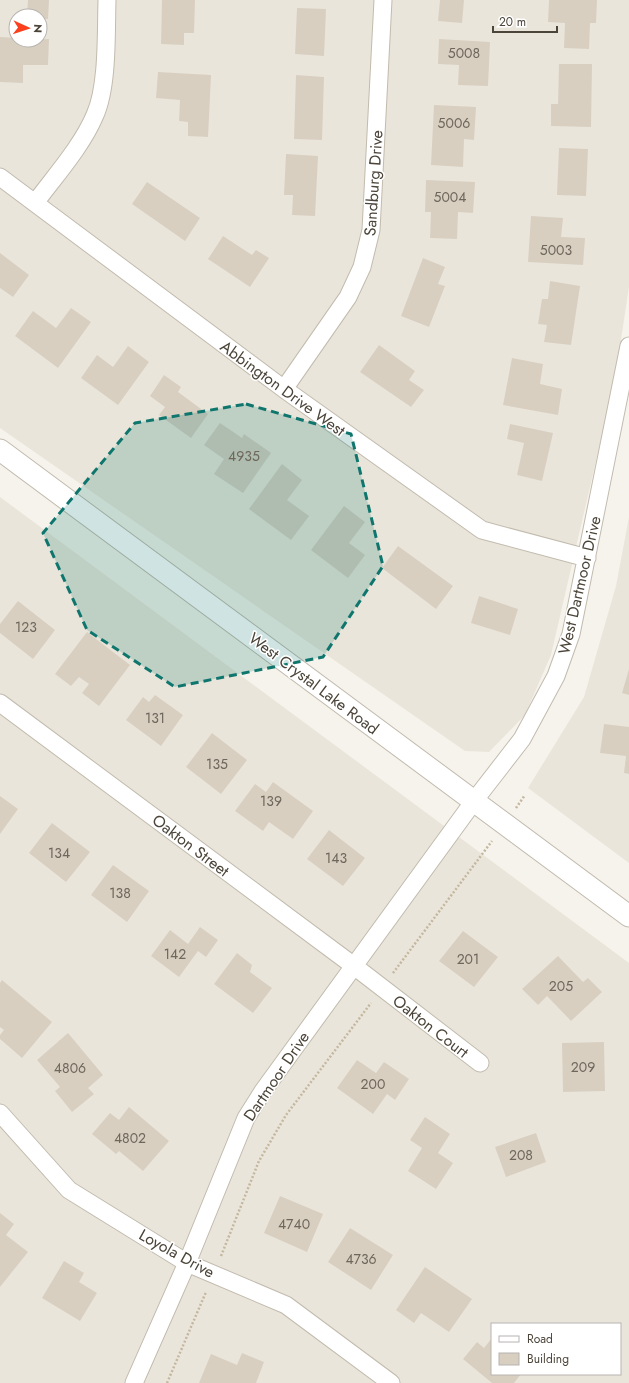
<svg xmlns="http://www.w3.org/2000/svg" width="629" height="1383" viewBox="0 0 629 1383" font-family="Jost,sans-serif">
  <rect width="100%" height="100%" fill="#f6f3ec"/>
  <!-- residential -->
  <path fill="#eae5da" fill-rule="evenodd" d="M0,0H629V287L615,379L551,655L525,715L489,752L465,751L0,428ZM16,16H40V40H16Z
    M0,497L629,963V1383H0ZM492,1324H620V1374H492Z
    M629,517V863L528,788L584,697L616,586Z"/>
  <!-- building -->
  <path fill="#d8cfc1" d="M28,0H49L48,19H40V16H27Z
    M162,0H195L194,33H184V45L161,44Z
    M440,0H464L462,23L438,21Z
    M549,0H597L596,23H590L589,49L564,48L565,23L548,22Z
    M297,8L326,9L324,56L295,54Z
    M0,37L16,38V40L49,39L48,65H23V83L0,82Z
    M439,39L490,42L488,86L458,85L459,65L438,64Z
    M559,64H592L591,127L551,126V104H558Z
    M158,72L211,75L208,137L188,136V122L179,121L180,100L156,98Z
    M296,75L324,77L322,140L294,139Z
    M434,105L476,107L474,140L464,139L463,167L431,165Z
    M559,148L588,149L586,196L557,195Z
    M286,154L318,156L315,216L292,215L293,195H284Z
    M426,180L475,182L473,213L458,212L457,239L430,238L431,212H425Z
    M147,182L200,218L185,241L132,204Z
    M531,216L563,218L561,237L585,238L583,265L528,262Z
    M223,236L252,255L256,250L269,258L250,287L208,259Z
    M0,253L29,275L13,297L0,288Z
    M423,258L445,267L438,284L445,286L429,327L401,316Z
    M550,281L580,286L571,345L544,342L547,325L538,324L542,299H548Z
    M71,308L91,322L58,368L15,336L33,311L56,328Z
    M379,345L415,371L409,380L424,390L411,407L360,372Z
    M128,346L149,362L118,405L81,378L97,355L113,367Z
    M512,358L543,364L540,384L562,389L558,415L503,405Z
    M164,375L181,387L178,392L208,414L191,438L159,415L165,407L150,396Z
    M220,423L242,438L244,434L271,453L243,493L214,474L224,459L204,445Z
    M510,424L553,433L542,481L517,475L524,443L507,439Z
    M282,464L302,480L287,500L309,516L291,540L249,509Z
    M344,506L365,522L349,543L365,555L348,578L311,550Z
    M398,546L453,586L436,609L382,568Z
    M479,596L518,609L510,635L471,623Z
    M18,601L55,630L33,659L0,633V624Z
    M87,632L130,665L99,706L82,693L89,684L79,677L71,686L55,674Z
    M629,669V695L622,693Z
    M155,695L183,715L161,746L126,720L143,697L149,702Z
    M604,724L629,727V774L624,773L626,756L600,753Z
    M212,733L247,760L221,794L186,767Z
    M273,782L313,811L293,839L269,822L263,831L235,811L255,784L266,792Z
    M0,796L18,809L0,834Z
    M52,823L90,852L66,882L29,853Z
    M329,830L365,858L343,886L307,859Z
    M113,865L149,891L127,922L91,895Z
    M200,927L218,940L206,957L198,951L179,977L151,956L170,930L188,944Z
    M463,931L498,957L474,987L439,961Z
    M237,953L252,965L250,972L272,988L253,1013L214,984Z
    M558,956L583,982L588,978L602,992L571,1021L547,996L538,1005L522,989Z
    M2,980L52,1022L22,1058L0,1039V1035L4,1030L0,1027V983Z
    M68,1033L103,1075L88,1088L94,1094L72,1112L55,1091L60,1087L37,1060Z
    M604,1042L605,1091L563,1092L562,1043Z
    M357,1060L376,1073L384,1062L409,1079L395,1100L387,1094L373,1114L337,1088Z
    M129,1107L169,1141L143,1171L119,1151L116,1154L92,1134L110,1113L119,1120Z
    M425,1117L450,1134L438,1153L453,1163L436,1189L408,1171L422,1148L410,1140Z
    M536,1133L546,1162L506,1177L495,1147Z
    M280,1196L323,1214L307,1252L264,1233Z
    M0,1213L14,1224L6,1235L28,1252L0,1287Z
    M350,1228L393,1255L371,1290L328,1262Z
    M64,1261L84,1273L79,1282L97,1293L80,1321L42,1298Z
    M425,1267L472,1299L449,1332L421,1313L414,1323L396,1310Z
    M492,1338V1374H521L514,1383H492L463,1359L477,1342L484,1348Z
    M242,1353L264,1362L256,1383H199L211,1354L237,1365Z"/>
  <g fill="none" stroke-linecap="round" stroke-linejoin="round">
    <!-- minor casing -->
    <g stroke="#c2bbae" stroke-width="19">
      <path id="minor" d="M0,177L284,389L482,530L587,558
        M35,203C55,176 82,146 95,115C108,86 106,33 107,0
        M284,389L348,297L362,267L371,230L383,0
        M0,703L354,966L480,1063
        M0,1113L69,1190L187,1263L286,1305L391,1383
        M134,1383L187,1263L246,1118L263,1091L474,801L522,739L556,676L571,634L629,346"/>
    </g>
    <!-- tertiary casing -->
    <g stroke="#c2bbae" stroke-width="23">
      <path id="tertiary" d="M0,450L629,916"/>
    </g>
    <!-- path -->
    <path stroke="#c4b79f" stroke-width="2.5" stroke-dasharray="2 2" stroke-linecap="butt" d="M516,808L525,795
      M393,973L492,841
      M221,1256L259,1161L286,1115L371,1003
      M167,1383L206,1292"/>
    <!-- minor -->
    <use href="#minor" stroke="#fff" stroke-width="17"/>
    <!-- tertiary -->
    <use href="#tertiary" stroke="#fff" stroke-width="21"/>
  </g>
  <!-- marked area -->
  <path fill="#0f766e" fill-opacity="0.2" stroke="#0f766e" stroke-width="3" stroke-dasharray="8 5" stroke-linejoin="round" d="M246,404L351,434L383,566L323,657L175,687L87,630L43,533L135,423Z"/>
  <g text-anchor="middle" stroke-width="3" stroke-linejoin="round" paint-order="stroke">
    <!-- number labels -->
    <g font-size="14" fill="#6e675b">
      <text x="464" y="58">5008</text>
      <text x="454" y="128">5006</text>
      <text x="450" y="202">5004</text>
      <text x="556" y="255">5003</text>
      <text x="244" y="461">4935</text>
      <text x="26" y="632">123</text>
      <text x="155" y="723">131</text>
      <text x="217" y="769">135</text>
      <text x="271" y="806">139</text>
      <text x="59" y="858">134</text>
      <text x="336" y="863">143</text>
      <text x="120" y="898">138</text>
      <text x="175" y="959">142</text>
      <text x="468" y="964">201</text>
      <text x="561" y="991">205</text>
      <text x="583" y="1072">209</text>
      <text x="70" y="1073">4806</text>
      <text x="373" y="1089">200</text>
      <text x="130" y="1143">4802</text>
      <text x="521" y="1160">208</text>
      <text x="294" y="1229">4740</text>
      <text x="361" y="1264">4736</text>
    </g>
    <!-- street labels -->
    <g font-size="16" fill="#4b4439" stroke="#fff">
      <text transform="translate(373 183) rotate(-86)" y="6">Sandburg Drive</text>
      <text transform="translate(283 388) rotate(36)" y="6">Abbington Drive West</text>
      <text transform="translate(579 585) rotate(-77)" y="6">West Dartmoor Drive</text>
      <text transform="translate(314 683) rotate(37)" y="6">West Crystal Lake Road</text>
      <text transform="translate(191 845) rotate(37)" y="6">Oakton Street</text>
      <text transform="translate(431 1026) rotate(38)" y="6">Oakton Court</text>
      <text transform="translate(276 1076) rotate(-56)" y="6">Dartmoor Drive</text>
      <text transform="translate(177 1253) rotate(29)" y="6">Loyola Drive</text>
    </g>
  </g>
  <!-- legend -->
  <rect x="491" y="1323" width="130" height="52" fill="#ffffff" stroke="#b7b4b0"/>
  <rect x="499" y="1336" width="20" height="6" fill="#ffffff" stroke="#b7b4b0"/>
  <text x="527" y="1343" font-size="12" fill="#4b4439">Road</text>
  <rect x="499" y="1353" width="20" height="12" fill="#d8cfc1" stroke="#b7b4b0"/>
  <text x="527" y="1363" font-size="12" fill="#4b4439">Building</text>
  <!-- north arrow -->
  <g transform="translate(28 28) rotate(93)"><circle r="19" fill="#ffffff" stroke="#b7b4b0"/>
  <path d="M0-3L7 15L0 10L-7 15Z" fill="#fc3f1d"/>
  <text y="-6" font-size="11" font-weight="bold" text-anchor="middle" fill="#4b4439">N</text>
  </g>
  <!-- scale -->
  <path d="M493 26v6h64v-6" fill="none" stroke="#4b4439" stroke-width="2"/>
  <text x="499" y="26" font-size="12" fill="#4b4439" stroke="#ffffff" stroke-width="3" paint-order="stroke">20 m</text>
</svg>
